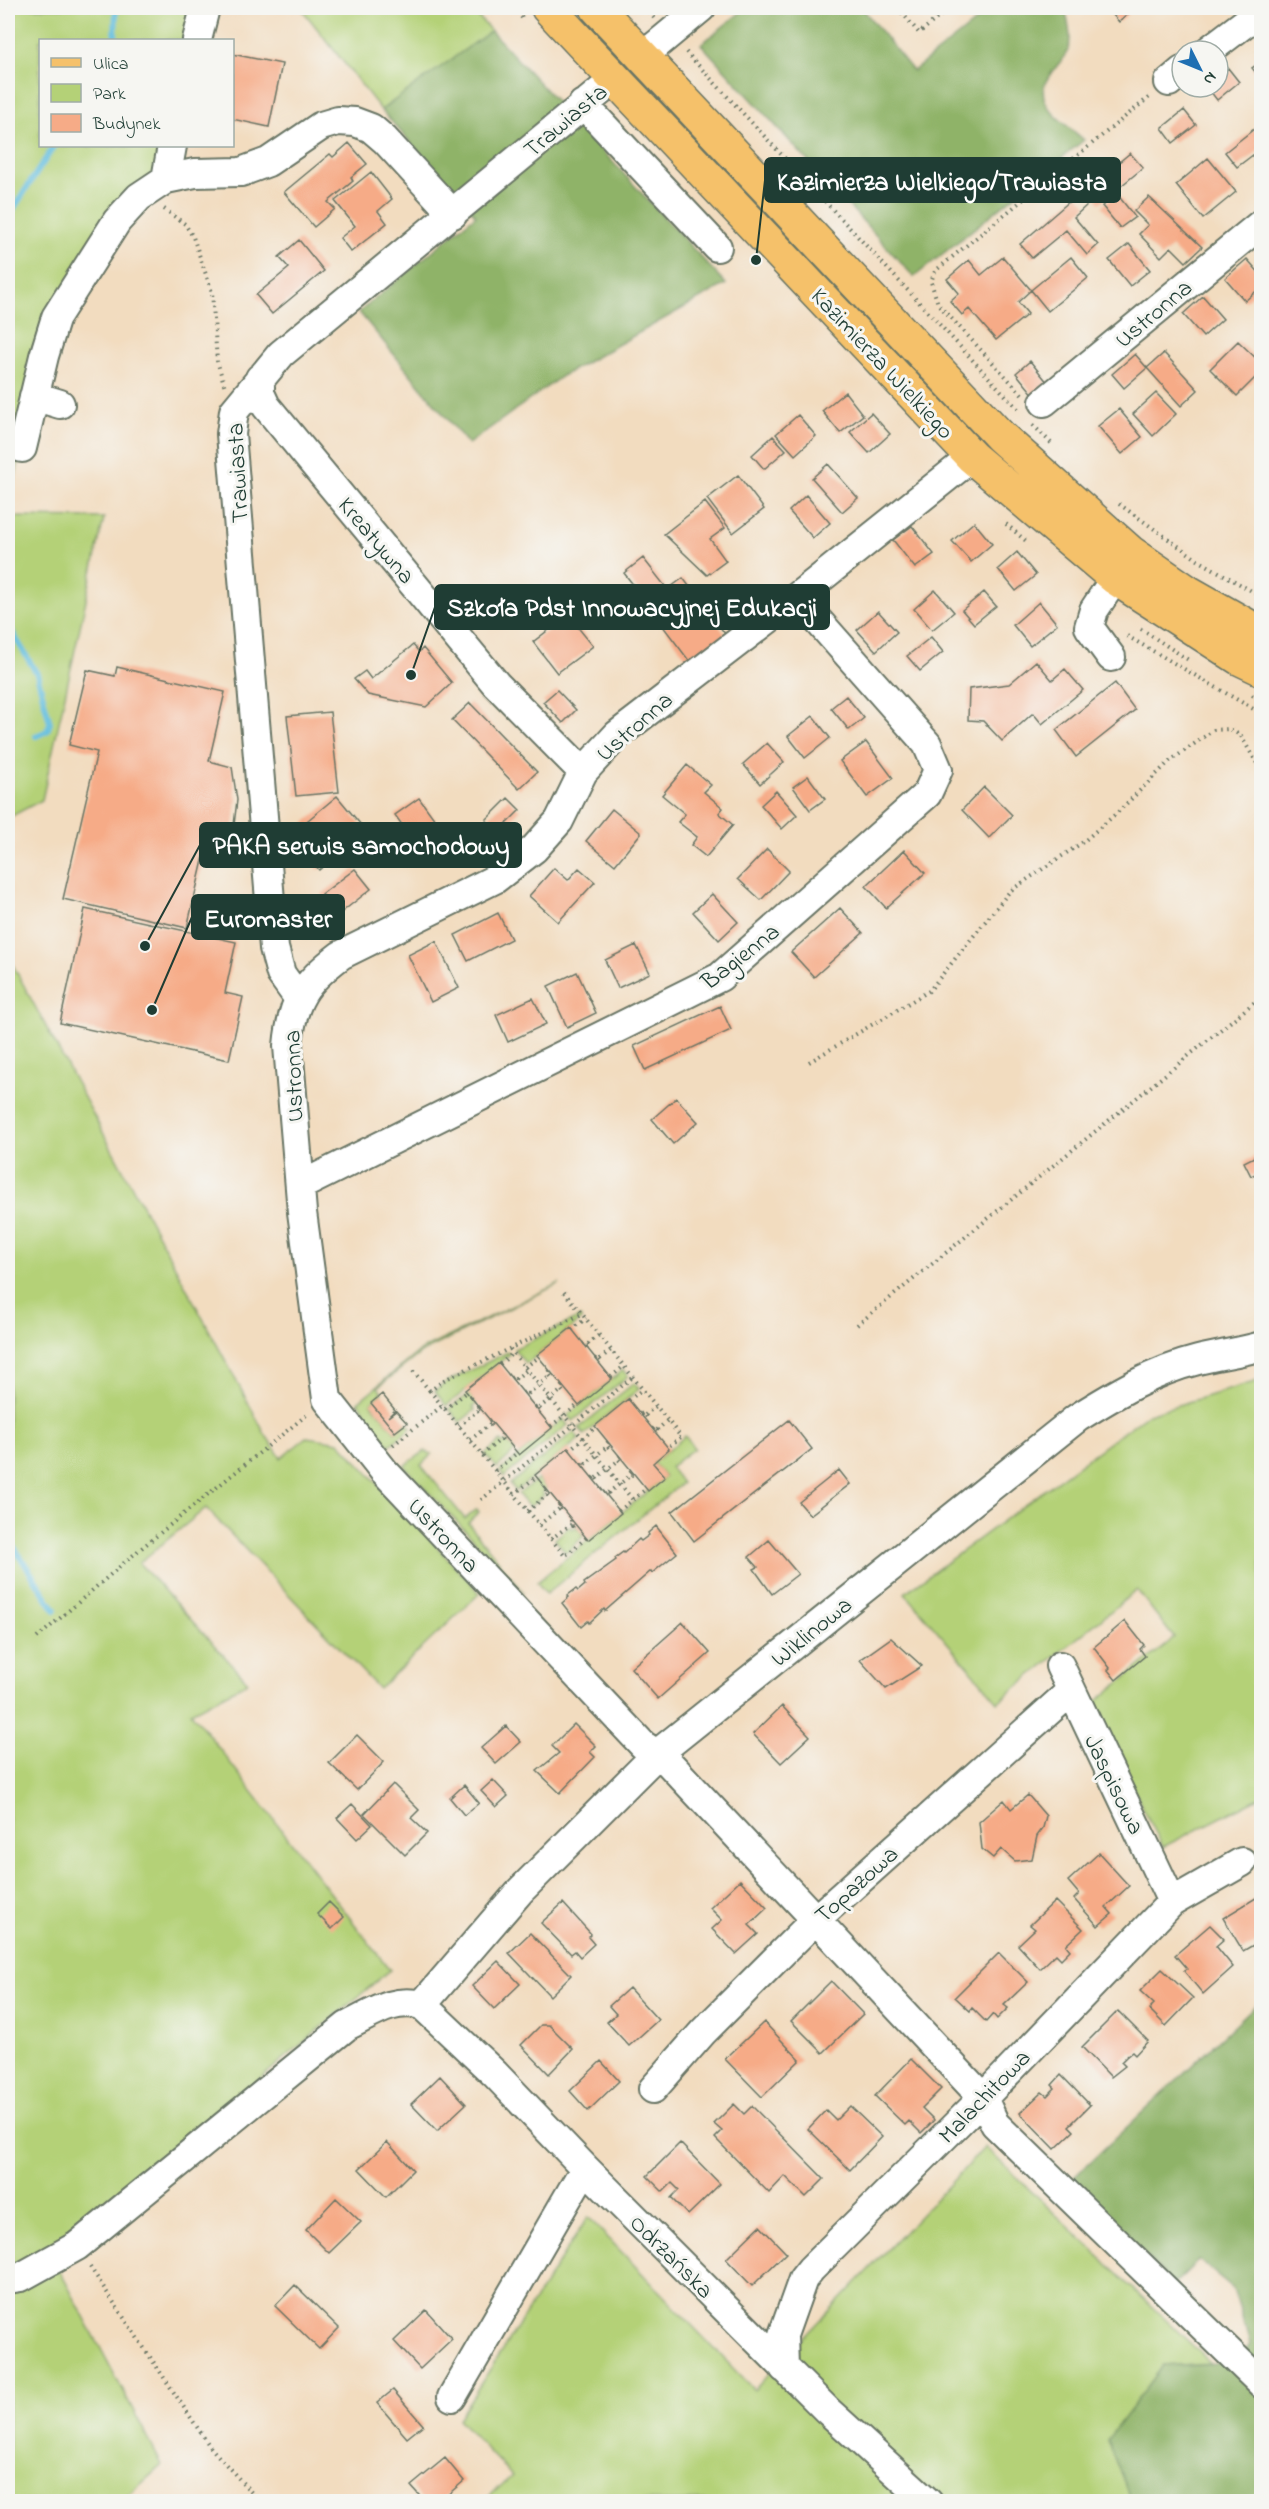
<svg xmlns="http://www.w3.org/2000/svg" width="1269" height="2509" viewBox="0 0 1269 2509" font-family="'Indie Flower',sans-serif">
  <rect width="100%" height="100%" fill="#f6f6f2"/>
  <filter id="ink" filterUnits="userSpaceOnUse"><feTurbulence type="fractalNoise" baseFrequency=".0167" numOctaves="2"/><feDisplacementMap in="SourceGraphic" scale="12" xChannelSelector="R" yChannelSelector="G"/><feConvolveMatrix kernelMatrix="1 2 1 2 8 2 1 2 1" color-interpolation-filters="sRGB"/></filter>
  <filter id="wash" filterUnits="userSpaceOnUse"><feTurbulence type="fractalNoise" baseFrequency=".008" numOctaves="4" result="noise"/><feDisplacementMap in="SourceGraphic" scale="24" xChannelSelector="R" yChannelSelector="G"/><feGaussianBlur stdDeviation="1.35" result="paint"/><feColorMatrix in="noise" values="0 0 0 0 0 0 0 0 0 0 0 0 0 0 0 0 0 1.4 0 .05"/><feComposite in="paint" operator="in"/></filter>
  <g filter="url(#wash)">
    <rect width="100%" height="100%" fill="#f2dcbf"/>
    <!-- green -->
    <path fill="#b4d177" stroke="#6a8756" stroke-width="1.5" d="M8,8H205L197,40H40V146H172L56,317L8,505Z
      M301,8H470L491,31L381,110Z
      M8,517L104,518L42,800L8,818Z
      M8,956L265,1434L281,1458L307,1437L339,1442L480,1593L379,1689L206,1508L139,1563L248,1682L191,1712L390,1970L51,2254L162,2465L122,2501H8Z
      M560,1283L422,1352L378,1387L382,1393L371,1403L395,1432L407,1423L411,1428L389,1446L358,1402L421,1350Z
      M580,1317L582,1319L526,1364L514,1349Z
      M508,1352L510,1354L446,1406L435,1391L447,1382Z
      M623,1370L628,1376L573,1421L568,1415Z
      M1261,1380V1797L1163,1847L1091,1706L1174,1638L1137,1590L998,1702L905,1593L1148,1414Z
      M634,1383L639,1389L584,1435L579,1428Z
      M469,1394L477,1404L473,1407L475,1410L460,1422L449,1409Z
      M563,1419L568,1425L504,1477L500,1471Z
      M574,1432L579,1439L516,1491L510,1484Z
      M685,1436L694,1448L670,1467L682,1483L546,1594L537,1582L665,1477L653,1463Z
      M501,1441L503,1444L507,1441L515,1451L497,1468L485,1454Z
      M425,1451L432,1454L421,1465L465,1519L477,1509L479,1512L468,1523L524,1593L404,1466Z
      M538,1479L546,1489L542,1492L544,1495L529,1507L518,1494Z
      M570,1526L573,1529L576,1526L584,1536L566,1553L555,1539Z
      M985,2147L1211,2363L1163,2366L1107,2440L1132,2501H484L512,2476L458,2419L588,2217L754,2390Z"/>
    <!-- forest -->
    <path fill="#8fb368" stroke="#57784e" stroke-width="1.5" d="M746,8H862L913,71L993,8H1065C1067,19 1073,38 1068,50C1060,68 1035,81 1046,103C1053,117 1072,129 1084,140L914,277L701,44Z
      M491,31L726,284L562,376L468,444L359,312L476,215L381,110Z
      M1261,2000V2501H1132L1107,2440L1163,2366L1239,2362L1250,2344L1233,2288L1199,2260L1174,2284L1070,2181Z"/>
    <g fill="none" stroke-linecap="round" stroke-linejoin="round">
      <!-- stream -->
      <path stroke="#61bddf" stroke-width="6" d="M115,40L116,8
        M8,217L54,146
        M8,625L37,674L50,723L47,731L36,736
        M8,1538L55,1610"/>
    </g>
    <g id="blocks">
      <!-- building -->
      <path fill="#f6ab87" d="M1107,8H1135L1119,22Z
        M232,54L282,64L269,127L232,119Z
        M1262,61V80L1252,68Z
        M1228,68L1239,82L1217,100L1207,87H1218V76Z
        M1184,110L1196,125L1173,143L1162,128Z
        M1254,129L1262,138V148L1237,167L1225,152Z
        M349,143L367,164L351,177L353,181L328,202L335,209L314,227L284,192L330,154L333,157Z
        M1130,153L1143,168L1100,203L1088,188Z
        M1208,158L1236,192L1203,219L1176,185Z
        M371,172L392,199L378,211L387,223L351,252L340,238L355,226L335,201Z
        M1078,194L1087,205L1074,217L1098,245L1087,255L1066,230L1032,258L1020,244Z
        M1117,194L1135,217L1120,228L1102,206Z
        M1149,197L1202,247L1186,262L1171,247L1161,257L1139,234L1148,225L1134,211Z
        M299,240L324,271L272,314L256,295L289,268L279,257Z
        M1129,244L1150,270L1130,286L1109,260Z
        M1003,257L1031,290L1018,302L1028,314L996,340L969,309L962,315L950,301L959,293L947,279L969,260L981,275Z
        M1071,257L1088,278L1048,311L1031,290Z
        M1247,259L1262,276V286L1245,301L1225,278Z
        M1203,296L1223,319L1203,337L1183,314Z
        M1238,341L1262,364V371L1237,396L1210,369Z
        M1164,353L1198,390L1181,406L1147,368Z
        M1135,354L1147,368L1124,388L1112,374Z
        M1030,361L1048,383L1034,395L1016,373Z
        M845,392L863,415L840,433L822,411Z
        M1156,393L1176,414L1153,436L1133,414Z
        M1119,409L1142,437L1122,454L1098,426Z
        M871,413L890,434L869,453L850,432Z
        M798,415L816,436L795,455L776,434Z
        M773,436L786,450L764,469L752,455Z
        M828,464L858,498L842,512L812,478Z
        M738,475L764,509L733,533L707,499Z
        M806,495L830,523L813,538L789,511Z
        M705,502L725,528L710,539L726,561L707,575L664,534Z
        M974,522L992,544L971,562L952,541Z
        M912,526L934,554L915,568L893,540Z
        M1017,552L1036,575L1016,591L998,569Z
        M643,558L665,586L646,601L624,573Z
        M683,578L726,635L690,662L647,605Z
        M935,590L954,612L932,630L914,609Z
        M984,592L996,606L974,624L962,610Z
        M1039,602L1057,624L1030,646L1013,625Z
        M878,611L897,632L876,651L857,630Z
        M568,615L593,646L557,673L533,642Z
        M931,637L943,652L920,671L907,656Z
        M413,645L419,652L423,648L452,683L426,707L368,695L354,679L365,671L371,679Z
        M1036,661L1052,680L1065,669L1083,690L1042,724L1033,713L1002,741L983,721L968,720L969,689L1009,684Z
        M117,667L225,692L209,761L232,767L237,800L230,858L205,852L187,928L63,899L97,752L69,745L87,670L115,676Z
        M1115,683L1135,710L1076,757L1056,730Z
        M557,690L576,710L563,723L543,702Z
        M846,696L864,718L849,730L831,708Z
        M470,703L537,772L519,789L452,720Z
        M330,712L339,792L296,796L287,716Z
        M813,716L830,738L805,758L788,736Z
        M866,742L893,778L867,797L840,761Z
        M767,743L784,762L760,784L743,764Z
        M687,765L711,785L704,792L723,808L719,813L733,825L706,857L691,845L697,837L678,822L685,814L662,795Z
        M808,776L825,799L810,810L793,787Z
        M984,787L1012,815L989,838L962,810Z
        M776,791L797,815L782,829L761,805Z
        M337,796L366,831L319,870L290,835Z
        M419,798L446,835L422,853L395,815Z
        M508,798L520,810L495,835L488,828L491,825L486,820Z
        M612,809L641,833L615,865L586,841Z
        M767,849L789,871L761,900L738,879Z
        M904,850L925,873L886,908L866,886Z
        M554,868L568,880L579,868L595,882L558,922L529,896Z
        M355,869L371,889L338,915L322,894Z
        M712,894L738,922L719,940L693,912Z
        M840,908L863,933L814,977L791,952Z
        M85,909L236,942L225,993L243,997L229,1060L60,1023Z
        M498,913L511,939L468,961L455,935Z
        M436,941L459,988L431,1002L408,955Z
        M636,945L650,973L618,988L605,960Z
        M577,972L596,1013L567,1027L548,986Z
        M533,998L546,1024L508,1042L496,1015Z
        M720,1006L731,1030L645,1070L634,1046Z
        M676,1098L698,1122L673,1144L652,1119Z
        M1262,1153V1171L1251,1176L1244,1162Z
        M571,1328L612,1379L579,1406L537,1355Z
        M499,1363L552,1428L519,1455L465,1390Z
        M382,1394L395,1410L388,1417L396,1411L407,1423L395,1432L371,1403Z
        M628,1399L669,1449L653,1463L665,1477L648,1491L595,1426Z
        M789,1420L812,1449L694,1541L672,1512Z
        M568,1448L621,1513L588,1540L535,1475Z
        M839,1470L850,1484L810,1515L799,1502Z
        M656,1526L677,1553L652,1573L651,1571L605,1611L604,1609L589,1623L588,1621L581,1627L562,1603L569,1597L568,1595L576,1589L578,1591L585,1585L584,1583L616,1560L615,1558L623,1552L624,1553L639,1539L641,1541L649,1535L648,1533Z
        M769,1540L798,1574L772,1594L754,1569L758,1567L749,1557Z
        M1125,1621L1144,1645L1140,1649L1145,1656L1116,1680L1108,1670L1110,1668L1094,1647Z
        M683,1622L710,1653L658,1699L631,1668Z
        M891,1638L922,1666L886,1689L860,1660Z
        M782,1706L810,1736L781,1763L753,1734Z
        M574,1724L596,1746L590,1752L595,1757L560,1793L537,1771L559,1753L552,1746Z
        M506,1726L521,1742L496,1764L481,1748Z
        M357,1735L384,1762L357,1790L329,1763Z
        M493,1780L508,1796L496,1807L481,1791Z
        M393,1784L419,1810L411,1818L427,1833L405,1855L364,1814Z
        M464,1785L479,1803L464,1815L450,1798Z
        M1028,1795L1046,1816L1043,1828L1037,1836L1032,1859L1015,1861L1001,1849L993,1858L982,1849L979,1822L1004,1800L1011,1809Z
        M352,1804L372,1825L357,1839L337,1818Z
        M1099,1853L1129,1886L1106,1907L1112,1914L1098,1926L1074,1899L1079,1894L1068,1881Z
        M740,1880L767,1908L749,1925L758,1934L736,1954L712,1929L722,1920L710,1908Z
        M1259,1896L1262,1900V1940L1243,1951L1223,1918Z
        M1055,1901L1083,1929L1066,1945L1070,1950L1061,1959L1056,1954L1040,1969L1018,1945L1035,1929L1030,1925Z
        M329,1902L344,1917L332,1929L317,1914Z
        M563,1903L591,1934L588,1937L594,1944L580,1957L575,1951L571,1954L541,1923Z
        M1210,1925L1224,1939L1216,1946L1233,1967L1203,1994L1184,1971L1187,1969L1175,1955Z
        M530,1933L571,1975L550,1996L509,1953Z
        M999,1953L1028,1982L1004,2005L1008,2008L997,2019L993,2014L986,2022L972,2008L970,2011L955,1997Z
        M498,1961L520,1984L494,2009L472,1986Z
        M1162,1969L1193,1998L1166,2026L1149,2009L1154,2004L1140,1991Z
        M831,1981L863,2014L823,2053L791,2021Z
        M629,1988L658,2020L629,2046L607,2022L616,2014L609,2006Z
        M1118,2011L1148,2041L1135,2055L1132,2052L1126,2057L1121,2062L1125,2066L1111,2077L1082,2047Z
        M764,2022L800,2060L762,2097L725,2059Z
        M541,2025H549L573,2049L549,2074L521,2045Z
        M911,2059L941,2089L922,2108L934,2120L921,2133L909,2121L905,2125L875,2096Z
        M601,2061L619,2081L588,2111L570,2091Z
        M1061,2075L1090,2105L1069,2126L1074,2131L1055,2149L1020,2113L1042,2092L1047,2096L1055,2088L1052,2085Z
        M440,2076L466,2104L437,2131L411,2104Z
        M734,2104L744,2114L752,2106L824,2179L806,2197L785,2176L769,2193L715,2138L722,2131L714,2124Z
        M850,2106L882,2137L850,2170L808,2129L826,2110L836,2120Z
        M387,2142L413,2170L386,2197L359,2169Z
        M680,2143L720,2184L688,2215L671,2198L679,2190L672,2183L663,2192L647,2176Z
        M336,2198L361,2222L329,2253L306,2230Z
        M760,2226L786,2253L752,2286L726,2259Z
        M295,2285L339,2328L319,2349L275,2306Z
        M426,2310L452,2339L420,2369L394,2341Z
        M393,2390L423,2425L407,2438L377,2403Z
        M445,2458L464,2481L439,2502H425L411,2486Z"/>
    </g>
  </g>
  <g filter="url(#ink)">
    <use href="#blocks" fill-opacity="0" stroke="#697565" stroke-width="1.5"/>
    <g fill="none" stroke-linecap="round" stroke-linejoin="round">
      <!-- minor casing -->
      <g stroke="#697565" stroke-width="32">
        <path id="minor" d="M197,40L205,8
          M1208,51L1262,10
          M643,56L701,8
          M1169,82L1182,71
          M583,104L717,247
          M166,179L172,146
          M260,378V393L266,406L496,684L583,772
          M34,396L60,404
          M1044,402L1262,223
          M22,448L44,356L56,317L117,221L139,197L166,179L195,173L241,172L268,162L321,126L338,121L355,122L371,128L385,140L453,214
          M972,457L797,597L617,735L583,772L559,821L534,849L495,879L341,955C305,982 292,1000 288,1046L302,1212L327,1399L384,1471L643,1745L668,1762L983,2098L995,2124L1262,2384
          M1111,657L1089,627L1094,610L1115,578
          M299,999L281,974L274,948L231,434L234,411L281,354L615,79
          M300,1186L720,977L927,794L938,770L927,744L797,597
          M1060,1666L1172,1902
          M422,2005L520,1891L657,1754L1077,1418C1115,1394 1154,1371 1198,1360C1219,1355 1241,1352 1262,1346
          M422,2005L495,2074L585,2168L827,2410L928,2502
          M653,2089L703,2032L815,1920L1071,1691
          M8,2279L21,2277L77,2246L347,2026C374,2013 392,1998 422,2005
          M784,2368L783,2335L803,2279L811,2269L983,2098L1172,1902L1242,1862
          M452,2397L585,2168"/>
      </g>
      <!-- major casing -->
      <g stroke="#697565" stroke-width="36">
        <path id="major" d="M548,8L972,457L1115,578L1239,658L1262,669
          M597,8L1001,437L1130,552L1188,592L1262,634"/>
      </g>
      <!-- path -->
      <path stroke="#697565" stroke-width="4" stroke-dasharray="1.5 4.5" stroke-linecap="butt" d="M513,8L522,18
        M645,8L654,18
        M898,8L919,33L950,8
        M686,52L1020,411
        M164,209L185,224L193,237L212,292L217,361L225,387
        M8,351L18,357
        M1022,394L938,304L931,282L935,271L1152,95
        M1033,425L1051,443
        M1119,504L1198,560L1262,597
        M1006,524L1026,541
        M1141,629L1190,661
        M1127,636L1262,714
        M1252,695L1262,700
        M809,1062L929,991L1010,891L1083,842L1118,812L1170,761L1214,730L1230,729L1241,736L1262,772
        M564,1292L582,1314
        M857,1325L1262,996
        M572,1330L586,1318
        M583,1344L586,1342L590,1346L587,1348
        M588,1344L599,1335
        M510,1349L633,1500
        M596,1359L598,1357L601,1361L599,1363
        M600,1359L611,1350
        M500,1364L513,1353
        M525,1367L539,1357
        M413,1371L430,1391
        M550,1371L548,1373L552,1378L554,1375
        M611,1377L624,1366
        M511,1378L514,1376L517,1381L515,1383
        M515,1379L527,1370
        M562,1386L560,1388L563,1392L566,1390
        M523,1393L526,1391L530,1396L527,1398
        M528,1394L550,1376
        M629,1400L643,1389
        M478,1406L476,1408L480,1412L482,1410
        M535,1407L537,1406L541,1410L539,1412
        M539,1408L562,1390
        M445,1409L467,1392
        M641,1414L643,1413L647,1417L644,1419
        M645,1415L656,1406
        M490,1421L488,1422L492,1427L494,1425
        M459,1426L478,1410
        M551,1426L578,1405
        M653,1429L655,1427L659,1432L656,1433
        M657,1430L668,1420
        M502,1434L500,1437L503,1441L505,1439
        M470,1440L490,1424
        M608,1442L606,1444L609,1448L611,1446
        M393,1445L442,1406
        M569,1450L596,1427
        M482,1455L501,1439
        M620,1456L617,1458L621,1462L623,1461
        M581,1464L583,1461L587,1466L584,1468
        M585,1464L608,1446
        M495,1471L517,1453
        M631,1471L629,1473L631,1475H635
        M593,1478L595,1476L598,1481L596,1483
        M596,1478L619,1460
        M547,1491L545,1492L549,1497L551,1495
        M604,1493L607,1491L610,1495L608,1497
        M608,1493L631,1475
        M514,1494L536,1477
        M481,1500L633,1377
        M559,1505L557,1507L561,1511L563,1510
        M528,1511L547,1495
        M619,1511L646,1489
        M571,1520V1524L573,1526L575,1524
        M539,1525L559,1509
        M586,1538L565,1556L430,1391L444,1380L582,1314L681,1437L668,1447
        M551,1539L571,1524
        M37,1638L139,1550L309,1413
        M90,2267L211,2448L260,2502"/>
      <!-- minor -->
      <use href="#minor" stroke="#fff" stroke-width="28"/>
      <!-- major -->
      <use href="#major" stroke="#f5c16b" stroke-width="33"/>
    </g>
  </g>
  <g text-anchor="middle" stroke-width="6" stroke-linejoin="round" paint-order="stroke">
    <!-- street labels -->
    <g font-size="24" fill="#1f3d34" stroke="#f6f6f2">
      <text transform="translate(565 120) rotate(-40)" y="8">Trawiasta</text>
      <text transform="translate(1153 313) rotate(-40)" y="8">Ustronna</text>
      <text transform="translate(883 363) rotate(47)" y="8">Kazimierza Wielkiego</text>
      <text transform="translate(237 473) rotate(-93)" y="8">Trawiasta</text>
      <text transform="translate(377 540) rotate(50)" y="8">Kreatywna</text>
      <text transform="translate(634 726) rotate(-41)" y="8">Ustronna</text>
      <text transform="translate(740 956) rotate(-38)" y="8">Bagienna</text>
      <text transform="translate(293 1076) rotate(-92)" y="8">Ustronna</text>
      <text transform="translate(444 1535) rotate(47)" y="8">Ustronna</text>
      <text transform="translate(811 1631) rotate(-39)" y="8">Wiklinowa</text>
      <text transform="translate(1115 1784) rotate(64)" y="8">Jaspisowa</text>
      <text transform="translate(856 1884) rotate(-42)" y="8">Topazowa</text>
      <text transform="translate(984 2096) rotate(-46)" y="8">Malachitowa</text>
      <text transform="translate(672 2256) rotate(45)" y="8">Odrzańska</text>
    </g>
  </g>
  <!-- callouts -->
  <path fill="none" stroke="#1f3d34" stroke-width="2" d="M756 260L765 180M411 675L435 607M145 946L200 845M152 1010L192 917"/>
  <g fill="#1f3d34" stroke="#f6f6f2" stroke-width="2">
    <circle cx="756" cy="260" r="6"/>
    <circle cx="411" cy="675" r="6"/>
    <circle cx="145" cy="946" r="6"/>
    <circle cx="152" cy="1010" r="6"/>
  </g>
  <g fill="#1f3d34" stroke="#1f3d34" stroke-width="2">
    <rect x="765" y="158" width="355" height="44" rx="6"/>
    <rect x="435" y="585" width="394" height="44" rx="6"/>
    <rect x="200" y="823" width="321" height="44" rx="6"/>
    <rect x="192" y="895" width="152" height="44" rx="6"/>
  </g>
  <g font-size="26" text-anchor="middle" font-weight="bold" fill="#fff">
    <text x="942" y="190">Kazimierza Wielkiego/Trawiasta</text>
    <text x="632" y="616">Szkoła Pdst Innowacyjnej Edukacji</text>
    <text x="361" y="854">PAKA serwis samochodowy</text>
    <text x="268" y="927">Euromaster</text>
  </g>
  <!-- margin -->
  <rect width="1269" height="2509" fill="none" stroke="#f6f6f2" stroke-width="30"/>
  <!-- legend -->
  <rect x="39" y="39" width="195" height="108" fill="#f6f6f2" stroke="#a0aca6" stroke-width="1.5"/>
  <rect x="51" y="58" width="30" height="9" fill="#f5c16b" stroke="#a0aca6" stroke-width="1.5"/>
  <text x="93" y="69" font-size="18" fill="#1f3d34">Ulica</text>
  <rect x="51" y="84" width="30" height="18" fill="#b4d177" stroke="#a0aca6" stroke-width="1.5"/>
  <text x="93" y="99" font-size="18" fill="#1f3d34">Park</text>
  <rect x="51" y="114" width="30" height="18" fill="#f6ab87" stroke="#a0aca6" stroke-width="1.5"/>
  <text x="93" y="129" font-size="18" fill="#1f3d34">Budynek</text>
  <!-- north arrow -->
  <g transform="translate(1200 69) rotate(133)"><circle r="28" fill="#f6f6f2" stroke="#a0aca6" stroke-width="1.5"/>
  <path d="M0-4.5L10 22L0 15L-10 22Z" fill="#1f6fb2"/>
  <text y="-9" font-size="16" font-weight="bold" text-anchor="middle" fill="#1f3d34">N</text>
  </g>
</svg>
